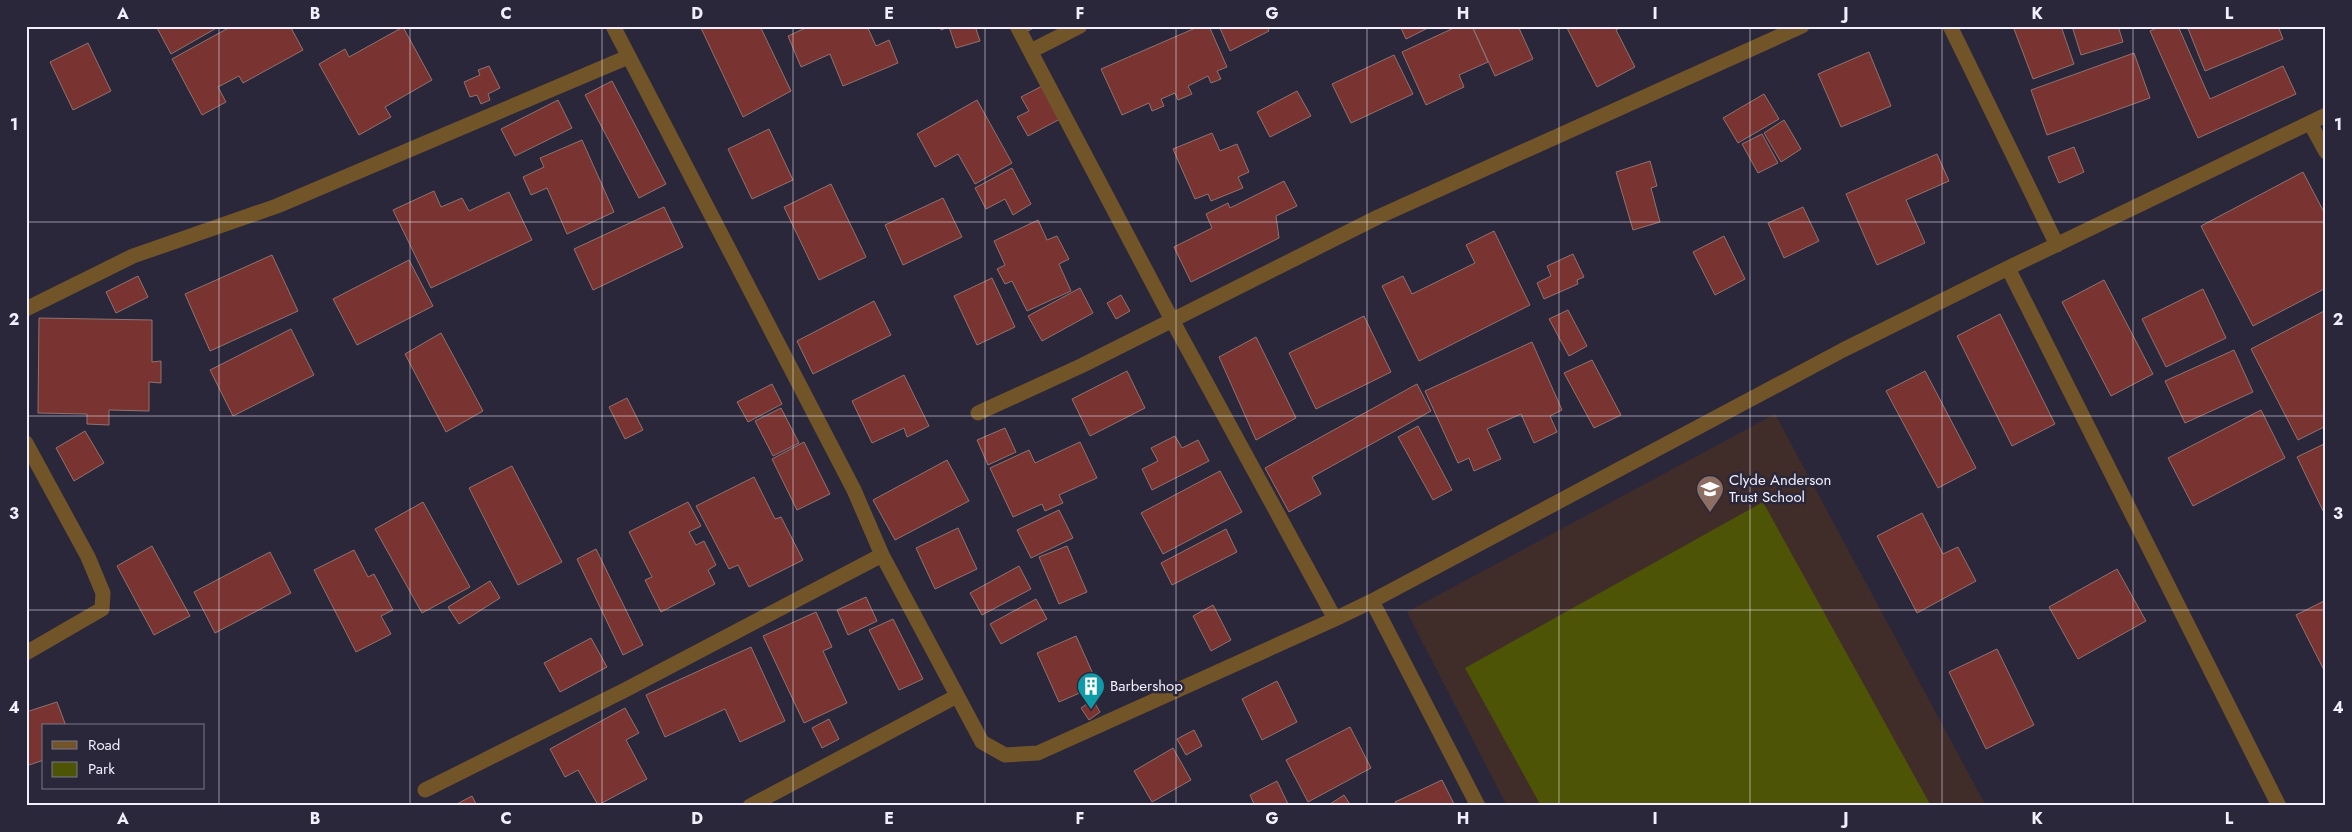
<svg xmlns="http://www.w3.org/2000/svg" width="2352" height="832" viewBox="0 0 2352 832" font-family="Jost,sans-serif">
  <rect width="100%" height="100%" fill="#2b273b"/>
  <!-- education -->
  <path fill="#402c29" d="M1775,414L1986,806H1507L1407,612Z"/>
  <!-- green -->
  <path fill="#4e5406" d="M1763,502L1931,806H1541L1465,668Z"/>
  <!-- building -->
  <path fill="#793431" stroke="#8f726f" d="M156,26H220L171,54Z
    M232,26H290L303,50L243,83L239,76L218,87L226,102L202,115L172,59Z
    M704,26H760L791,91L743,117L701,28Z
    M810,26H867L876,46L889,40L898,63L843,86L830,54L801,67L788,36Z
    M940,26H975L980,41L956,48L949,27L941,30Z
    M1026,26H1037L1028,31Z
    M1200,26H1209L1227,67L1217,71L1221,79L1211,83L1208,76L1188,86L1192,94L1178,100L1175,93L1161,99L1164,106L1152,111L1149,103L1122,115L1101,69Z
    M1219,26H1267L1269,31L1230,51Z
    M1400,26H1432L1406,39Z
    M1458,26H1472L1488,62L1459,75L1464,87L1426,105L1402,52Z
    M1472,26H1518L1533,59L1495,76Z
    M1566,26H1623L1616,30L1635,67L1597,87Z
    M2023,26H2061L2074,64L2033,79L2014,29Z
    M2072,26H2118L2123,42L2081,55Z
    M2161,26H2178L2210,99L2283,66L2296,94L2198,138L2150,31Z
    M2187,26H2278L2283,39L2205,71Z
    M403,27L432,80L385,107L391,117L359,135L319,64L345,49L349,57Z
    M88,43L111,91L73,110L50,62Z
    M1869,52L1891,106L1841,127L1818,74Z
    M2134,53L2150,98L2047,135L2031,90Z
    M1394,55L1413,94L1351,123L1332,84Z
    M489,66L500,88L488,94L490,100L481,104L477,95L470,97L464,82L480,75L478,70Z
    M612,81L666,184L639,198L585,95Z
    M1044,85L1062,118L1028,136L1017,117L1029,111L1021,97Z
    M1297,91L1311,116L1270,137L1257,112Z
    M1764,94L1779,119L1738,143L1723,118Z
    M558,100L572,128L515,156L501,129Z
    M977,100L1012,163L975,184L958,154L935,167L917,134Z
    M1784,120L1801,149L1781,162L1764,133Z
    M769,129L793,180L752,199L728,149Z
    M1212,133L1220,151L1237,144L1249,172L1238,177L1243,188L1211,201L1208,194L1195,199L1173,149Z
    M1762,134L1778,163L1758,173L1742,144Z
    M582,140L614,212L567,234L547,188L531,195L523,177L544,167L540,158Z
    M2074,147L2084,172L2059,183L2048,157Z
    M1937,154L1949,181L1906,200L1925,243L1877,265L1846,194Z
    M1650,161L1657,186L1651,188L1660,222L1633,230L1616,172Z
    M1012,168L1031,204L1013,215L1005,199L986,209L975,188Z
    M2303,172L2326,216V288L2253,326L2201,226Z
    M1284,181L1297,206L1276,216L1279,238L1191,282L1174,247L1212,228L1206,214L1228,203L1230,208Z
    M831,184L866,257L819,280L784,207Z
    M434,191L441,207L462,198L469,211L509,192L532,240L431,288L393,210Z
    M943,198L962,237L903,265L885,225Z
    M664,207L683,247L593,290L574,249Z
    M1803,207L1819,241L1784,258L1768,223Z
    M1038,220L1047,240L1057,236L1069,259L1059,264L1071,291L1027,311L1012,281L1005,284L997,269L1005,265L994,241Z
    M1494,231L1530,305L1419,361L1382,286L1403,276L1412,294L1475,263L1466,245Z
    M1724,236L1745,279L1715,295L1693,252Z
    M1573,254L1584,277L1577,280L1578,284L1544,299L1537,283L1551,276L1547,266Z
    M272,255L298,311L210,351L185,294Z
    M409,260L433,306L357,345L333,299Z
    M138,276L148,297L116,313L106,292Z
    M992,278L1015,327L977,345L954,296Z
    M2104,280L2153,374L2111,396L2062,302Z
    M1080,288L1093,313L1042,341L1028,316Z
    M2203,289L2226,338L2166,367L2142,319Z
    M1121,295L1130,311L1116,319L1107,303Z
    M874,301L891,335L813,374L797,341Z
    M1568,310L1587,346L1569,356L1549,319Z
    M2326,310V426L2298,440L2251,349Z
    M2000,314L2055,424L2012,446L1957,336Z
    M1364,316L1391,372L1316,409L1289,353Z
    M39,318L152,320V362L161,361V383L149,382V411L109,410V425L87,424V414L38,413Z
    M291,329L314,375L233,416L210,370Z
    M441,333L483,411L446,432L405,354Z
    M1256,337L1296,418L1256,440L1219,357Z
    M1532,342L1562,410L1550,416L1557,432L1534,443L1521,414L1487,429L1501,459L1474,471L1469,458L1458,463L1425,391Z
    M2234,350L2253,392L2185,423L2165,381Z
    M1592,360L1621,415L1594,428L1564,373Z
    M1127,371L1145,408L1090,436L1072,399Z
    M1925,371L1976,468L1938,488L1886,391Z
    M904,375L929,426L907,437L904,428L872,443L852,401Z
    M772,384L782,404L748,422L737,402Z
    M1417,384L1431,411L1312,477L1321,494L1289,512L1265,468Z
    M627,398L643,430L625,439L609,407Z
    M781,408L799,443L773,456L755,421Z
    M2261,410L2285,458L2193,506L2168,458Z
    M1418,426L1452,490L1433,500L1398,437Z
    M1005,428L1016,452L988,465L977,440Z
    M85,431L104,463L74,481L56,448Z
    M1175,436L1182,448L1198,440L1209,461L1152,490L1142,469L1158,461L1151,448Z
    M804,442L830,494L797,510L772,459Z
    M1080,442L1097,478L1059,495L1063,503L1045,511L1042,504L1013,517L990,468L1029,450L1035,463Z
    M2326,443V517L2297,457Z
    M947,460L969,501L895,540L873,500Z
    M512,466L562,562L518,585L469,488Z
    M1220,471L1242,512L1163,554L1141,513Z
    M754,477L775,519L781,517L803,560L749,587L738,565L729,569L696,506Z
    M423,502L470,587L422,613L375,529Z
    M688,502L701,526L689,532L696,545L704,541L716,565L708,570L715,584L661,612L645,580L652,577L629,532Z
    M1059,510L1073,538L1031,558L1017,530Z
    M1922,513L1943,554L1958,547L1976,581L1917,613L1877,536Z
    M958,528L977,569L935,589L916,548Z
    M1226,529L1237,552L1172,585L1161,563Z
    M152,546L190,616L154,635L117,566Z
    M1067,546L1087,592L1059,604L1039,557Z
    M596,549L643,645L623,655L577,559Z
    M354,550L368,577L374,574L393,610L381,616L391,634L356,652L314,570Z
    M270,552L291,593L215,633L194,592Z
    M1019,566L1031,589L982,615L970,593Z
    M2117,569L2146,621L2078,659L2049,607Z
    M490,581L500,598L459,624L448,607Z
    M866,597L877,621L848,635L837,610Z
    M1036,599L1047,619L1001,644L990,624Z
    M2326,600V674L2296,615Z
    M1213,605L1231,640L1211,651L1193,616Z
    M816,612L832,647L823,651L847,703L804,723L763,636Z
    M893,619L923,679L899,690L869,630Z
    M1076,636L1098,685L1059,702L1037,653Z
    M591,638L607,667L560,692L544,663Z
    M751,647L785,721L740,742L725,709L665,737L646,695Z
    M1997,649L2034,725L1986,749L1949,672Z
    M1277,681L1297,722L1262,740L1242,699Z
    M1093,700L1100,712L1089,720L1081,708Z
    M57,702L66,726H44V760L26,766V712Z
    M625,708L639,733L626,740L647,779L598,805L578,770L565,777L550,749Z
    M829,719L839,739L822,748L812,728Z
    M1350,727L1371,768L1308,802L1286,760Z
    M1194,730L1202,746L1186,755L1177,739Z
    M1173,748L1191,780L1152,802L1134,771Z
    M1442,780L1455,806H1397L1395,802Z
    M1277,781L1289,806H1255L1250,795Z
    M1344,795L1351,806H1327Z
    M472,796L477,806H453Z"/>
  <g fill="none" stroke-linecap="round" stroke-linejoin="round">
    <!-- minor -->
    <path stroke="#725429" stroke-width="15" d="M613,26L854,490L882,555L982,742L1005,755L1038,753L1335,619
      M1017,26L1172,320L1335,619L1372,601
      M1950,26L2057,245
      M1031,51L1080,26
      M2310,123L2326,152
      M2008,268L2279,806
      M26,309L133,256L277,206L628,57
      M978,413L1083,365L1378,217L1802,26
      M26,443L88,557L103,593L102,609L26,653
      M425,790L627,689L882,555
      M750,806L957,696
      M1478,806L1372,601L1843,350L2008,268L2326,115"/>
  </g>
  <!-- grid -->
  <path fill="none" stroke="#f1effd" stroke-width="1" stroke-opacity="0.55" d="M219,26V806M410,26V806M602,26V806M793,26V806M985,26V806M1176,26V806M1367,26V806M1559,26V806M1750,26V806M1942,26V806M2133,26V806M26,222H2326M26,416H2326M26,610H2326"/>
  <!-- icons -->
  <defs>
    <g id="school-pin" transform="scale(1.4375)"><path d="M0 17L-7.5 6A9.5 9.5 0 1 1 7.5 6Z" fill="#8d6e63" stroke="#2b273b"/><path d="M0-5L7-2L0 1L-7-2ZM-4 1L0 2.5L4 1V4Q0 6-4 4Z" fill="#fff"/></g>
    <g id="building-pin" transform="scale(1.4375)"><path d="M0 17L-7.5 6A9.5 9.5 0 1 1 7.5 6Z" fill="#0f9aa8" stroke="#2b273b"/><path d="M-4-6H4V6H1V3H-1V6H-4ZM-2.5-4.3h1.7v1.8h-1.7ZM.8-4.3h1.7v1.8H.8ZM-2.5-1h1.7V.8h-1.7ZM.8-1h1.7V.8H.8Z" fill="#fff"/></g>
  </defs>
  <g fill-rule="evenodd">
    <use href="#school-pin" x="1710" y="489"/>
    <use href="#building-pin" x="1091" y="686"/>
  </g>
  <g text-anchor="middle" stroke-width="5" stroke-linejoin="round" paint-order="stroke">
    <!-- poi labels -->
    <g font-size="15" fill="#f1effd" stroke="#2b273b" text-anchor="start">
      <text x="1729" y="485">Clyde Anderson<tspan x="1729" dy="17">Trust School</tspan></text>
      <text x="1110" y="691">Barbershop</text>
    </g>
  </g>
  <!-- border -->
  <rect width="2352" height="832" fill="none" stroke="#2b273b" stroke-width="55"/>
  <!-- legend -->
  <rect x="42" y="724" width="162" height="65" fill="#2b273b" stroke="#7a7789"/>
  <rect x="52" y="741" width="25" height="8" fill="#725429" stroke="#7a7789"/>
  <text x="88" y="750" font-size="15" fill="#f1effd">Road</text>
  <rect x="52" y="762" width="25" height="15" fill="#4e5406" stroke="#7a7789"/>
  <text x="88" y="774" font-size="15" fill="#f1effd">Park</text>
  <rect x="28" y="28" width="2296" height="776" fill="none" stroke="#f1effd" stroke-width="2"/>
  <g font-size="16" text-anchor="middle" font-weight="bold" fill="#f1effd">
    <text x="123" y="19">A</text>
    <text x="315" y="19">B</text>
    <text x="506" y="19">C</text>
    <text x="697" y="19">D</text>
    <text x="889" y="19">E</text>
    <text x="1080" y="19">F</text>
    <text x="1272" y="19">G</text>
    <text x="1463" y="19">H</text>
    <text x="1655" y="19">I</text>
    <text x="1846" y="19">J</text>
    <text x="2037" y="19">K</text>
    <text x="2229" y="19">L</text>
    <text x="14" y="130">1</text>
    <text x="2338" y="130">1</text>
    <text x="14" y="325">2</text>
    <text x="2338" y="325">2</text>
    <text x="14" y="519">3</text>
    <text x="2338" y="519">3</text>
    <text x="14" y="713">4</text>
    <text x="2338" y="713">4</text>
    <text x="123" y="824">A</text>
    <text x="315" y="824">B</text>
    <text x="506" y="824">C</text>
    <text x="697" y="824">D</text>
    <text x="889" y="824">E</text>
    <text x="1080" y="824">F</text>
    <text x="1272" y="824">G</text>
    <text x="1463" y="824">H</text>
    <text x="1655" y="824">I</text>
    <text x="1846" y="824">J</text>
    <text x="2037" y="824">K</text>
    <text x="2229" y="824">L</text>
  </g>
</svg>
